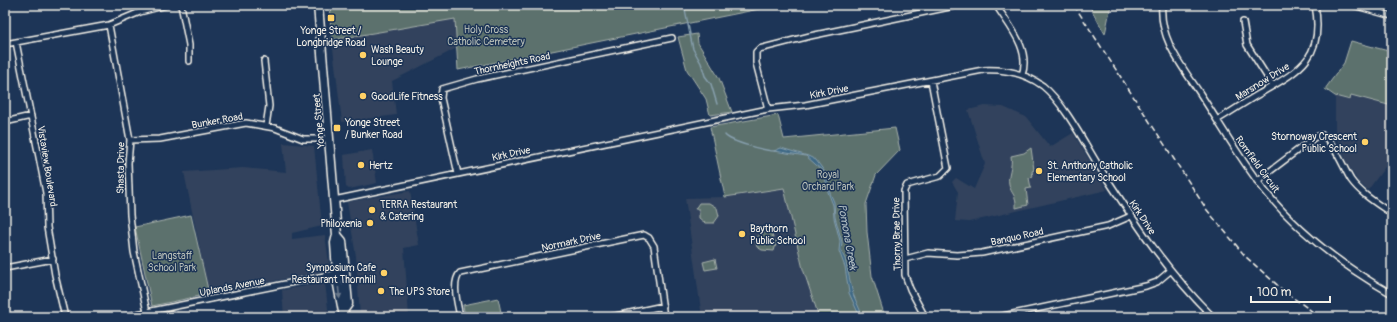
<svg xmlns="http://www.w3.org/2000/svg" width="1397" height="322" viewBox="0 0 1397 322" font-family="Pangolin,sans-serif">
  <rect width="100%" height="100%" fill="#1d3557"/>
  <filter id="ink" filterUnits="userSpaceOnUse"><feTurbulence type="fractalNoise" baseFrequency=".025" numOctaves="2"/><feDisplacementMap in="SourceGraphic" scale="8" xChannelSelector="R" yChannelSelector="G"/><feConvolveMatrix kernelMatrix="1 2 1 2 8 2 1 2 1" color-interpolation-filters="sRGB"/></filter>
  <g filter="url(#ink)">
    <!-- built -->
    <path fill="#32435d" d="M455,19L457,48L392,81L396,115L342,122L332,40Z
      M1351,95L1392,106V171L1385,167L1368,190L1359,183L1347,163L1335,133V96L1349,100Z
      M985,106L1003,107L1026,117L1050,147L1073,133L1107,190L969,222L955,221L958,192L952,182L956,178L974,189L985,164L968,110Z
      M283,143L314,146L322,226L292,233V239L325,235L330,270L209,294L184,172L243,168L286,172Z
      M372,150L377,183L349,189L346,187L344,155Z
      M784,188L803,269L817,313L801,317H702L685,198L725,197Z
      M410,191L419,245L404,248L409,317H360L356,256L347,202Z
      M325,283L329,317H284L282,290Z"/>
    <!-- green -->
    <path fill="#5b716d" stroke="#a8b1aa" d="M329,5H779L458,70L455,19L332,40Z
      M1089,5H1111L1105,34Z
      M697,34L698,43L719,78L732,112L710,115L706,99L687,70L678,37Z
      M1351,41L1392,52V106L1351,95L1350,100L1335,96L1325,89L1344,63Z
      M778,115L784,139L895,128L900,150L876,175L866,204L867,232L872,276L885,317H819L803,269L784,188L725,197L710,127Z
      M1031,148L1034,170L1032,171L1033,177L1029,178L1031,188L1026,189L1028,205L1016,208C1017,194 1011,195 1009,184C1007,175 1013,167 1011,156L1024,153Z
      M699,203H709L717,208L719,216L714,223H705L699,218V209H695Z
      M191,215L209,294L152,306L135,227Z
      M762,230C770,231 772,233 774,241H777L774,251L762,250L757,247L755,239Z
      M715,259L717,268L705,270L703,262Z
      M498,298L502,317H465L463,305Z"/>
    <!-- water -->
    <path fill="#3e6885" stroke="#879fad" d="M781,148L808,156L816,160L827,175L830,193L834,202L835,217L842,242L841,251L845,259L853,294L863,317H860L849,293L845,267L839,251L840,241L834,218L833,205L828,192L824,172L806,156L774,151Z"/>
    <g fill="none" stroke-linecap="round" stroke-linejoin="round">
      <!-- stream -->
      <path stroke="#879fad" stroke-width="1.5" d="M684,5L693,49L701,63L705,76L711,84L717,104
        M725,135C730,142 766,151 775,151"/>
      <!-- minor casing -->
      <g stroke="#f4f1e8" stroke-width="8">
        <path id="minor" d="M181,5L189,45V61
          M996,5C1009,26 1031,49 1022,75
          M1162,5C1159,40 1183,67 1201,95C1222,127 1241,161 1265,191C1300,234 1344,267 1392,294
          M1353,5L1392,16
          M1243,22L1247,45L1273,86
          M109,25L130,140L128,163L130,215L134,252L147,312
          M16,42L39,157L46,193L47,227L55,275L65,317
          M5,44L109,25L140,12L167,5
          M264,61L269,106L266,126
          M768,109L756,63V52L759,49L810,36L959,5
          M1217,120C1231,112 1245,102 1259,94C1300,70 1325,58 1315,5
          M5,122L31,116
          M130,140L160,139L246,123L275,128L303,139H329
          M458,174L441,98L442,89L477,79L672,38
          M1257,181L1315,137L1322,135C1333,140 1344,169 1351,180C1361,194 1378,204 1392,214
          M334,200L768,109L805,105L983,70C1004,69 1025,73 1043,86C1064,103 1085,144 1100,168C1135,222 1167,272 1213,317
          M905,259L928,253L957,255L982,253L1108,226L1131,216
          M5,268L53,259
          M122,317L339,273
          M460,317C458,305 451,283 460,273L644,235L649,238L654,246L664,317
          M611,317L663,306
          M925,317L910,289L905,275L904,191L907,185L940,176L948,168L931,81
          M998,317L1146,286L1157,282L1170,271"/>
      </g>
      <!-- primary casing -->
      <g stroke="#f4f1e8" stroke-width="11">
        <path id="primary" d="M318,5L337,235L335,243L338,285L344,317
          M337,235L342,241L348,304L343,311"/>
      </g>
      <!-- minor -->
      <use href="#minor" stroke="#1d3557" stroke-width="5"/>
      <!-- primary -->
      <use href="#primary" stroke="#1d3557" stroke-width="8"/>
      <!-- rail -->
      <path stroke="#f4f1e8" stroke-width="1.5" stroke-dasharray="6 3" stroke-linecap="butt" d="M1074,5L1207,210L1246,257L1285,292L1320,317"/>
    </g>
    <!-- one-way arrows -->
    <defs><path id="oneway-solid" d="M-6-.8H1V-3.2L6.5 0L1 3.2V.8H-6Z"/></defs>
    <use fill="#68778a" href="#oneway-solid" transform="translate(339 293) rotate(84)"/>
  </g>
  <!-- markers -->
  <g fill="#ffd166" stroke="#1d3557" stroke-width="1.5">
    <rect x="327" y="14" width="8" height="8" rx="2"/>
    <circle cx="363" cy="55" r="4"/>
    <circle cx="363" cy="96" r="4"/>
    <rect x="333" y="124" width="8" height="8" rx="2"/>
    <circle cx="1365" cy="142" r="4"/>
    <circle cx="361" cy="165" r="4"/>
    <circle cx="1039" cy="171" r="4"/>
    <circle cx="372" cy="210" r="4"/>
    <circle cx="370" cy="223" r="4"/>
    <circle cx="742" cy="234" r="4"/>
    <circle cx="384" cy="273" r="4"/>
    <circle cx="381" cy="291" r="4"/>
  </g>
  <g text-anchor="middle" stroke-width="3" stroke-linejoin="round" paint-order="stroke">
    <!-- park labels -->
    <g font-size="10" fill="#b7beb7" stroke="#1d3557">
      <text x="486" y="33">Holy Cross<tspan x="486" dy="12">Catholic Cemetery</tspan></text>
      <text x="828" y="178">Royal<tspan x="828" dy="12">Orchard Park</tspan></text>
      <text x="172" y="259">Langstaff<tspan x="172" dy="12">School Park</tspan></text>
    </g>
    <!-- poi labels -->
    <g font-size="10" fill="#f4f1e8" stroke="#1d3557" text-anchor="start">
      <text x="331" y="34" text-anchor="middle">Yonge Street /<tspan x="331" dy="12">Longbridge Road</tspan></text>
      <text x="371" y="53">Wash Beauty<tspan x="371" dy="12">Lounge</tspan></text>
      <text x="371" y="100">GoodLife Fitness</text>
      <text x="345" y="126">Yonge Street<tspan x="345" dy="12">/ Bunker Road</tspan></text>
      <text x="1357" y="140" text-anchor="end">Stornoway Crescent<tspan x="1357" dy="12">Public School</tspan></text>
      <text x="369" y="169">Hertz</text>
      <text x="1047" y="169">St. Anthony Catholic<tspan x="1047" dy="12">Elementary School</tspan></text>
      <text x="380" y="208">TERRA Restaurant<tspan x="380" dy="12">&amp; Catering</tspan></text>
      <text x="362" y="227" text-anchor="end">Philoxenia</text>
      <text x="750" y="232">Baythorn<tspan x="750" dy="12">Public School</tspan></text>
      <text x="376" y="271" text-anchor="end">Symposium Cafe<tspan x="376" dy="12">Restaurant Thornhill</tspan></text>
      <text x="389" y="295">The UPS Store</text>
    </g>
    <!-- street labels -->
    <g font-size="10" fill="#f4f1e8" stroke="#1d3557">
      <text transform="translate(512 63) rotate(-12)" y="4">Thornheights Road</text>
      <text transform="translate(1262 81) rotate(-32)" y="4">Marsnow Drive</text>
      <text transform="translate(829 91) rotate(-11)" y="4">Kirk Drive</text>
      <text transform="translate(217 120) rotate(-10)" y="4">Bunker Road</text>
      <text transform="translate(318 121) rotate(-95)" y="4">Yonge Street</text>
      <text transform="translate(511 153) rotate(-12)" y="4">Kirk Drive</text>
      <text transform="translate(1258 164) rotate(54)" y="4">Romfield Circuit</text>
      <text transform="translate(48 166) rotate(81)" y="4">Vistaview Boulevard</text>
      <text transform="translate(120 168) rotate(-89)" y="4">Shasta Drive</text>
      <text transform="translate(1143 217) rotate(56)" y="4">Kirk Drive</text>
      <text transform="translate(896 234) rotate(-91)" y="4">Thorny Brae Drive</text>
      <text transform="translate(1017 236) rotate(-12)" y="4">Banquo Road</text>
      <text transform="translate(571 241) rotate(-12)" y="4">Normark Drive</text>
      <text transform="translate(232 286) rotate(-11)" y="4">Uplands Avenue</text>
    </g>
    <!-- water labels -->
    <g font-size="11" font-style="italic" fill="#b4c1c5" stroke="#1d3557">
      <text transform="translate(848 237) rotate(80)" y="4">Pomona Creek</text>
    </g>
  </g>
  <!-- margin -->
  <rect width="1397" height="322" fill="none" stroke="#1d3557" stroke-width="20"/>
  <rect x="10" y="10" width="1377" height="302" fill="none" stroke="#f4f1e8" stroke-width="1.5" filter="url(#ink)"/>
  <!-- scale -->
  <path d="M1251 296v6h79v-6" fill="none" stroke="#f4f1e8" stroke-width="2"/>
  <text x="1257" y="296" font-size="12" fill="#f4f1e8" stroke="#1d3557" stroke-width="3" paint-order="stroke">100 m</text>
</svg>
